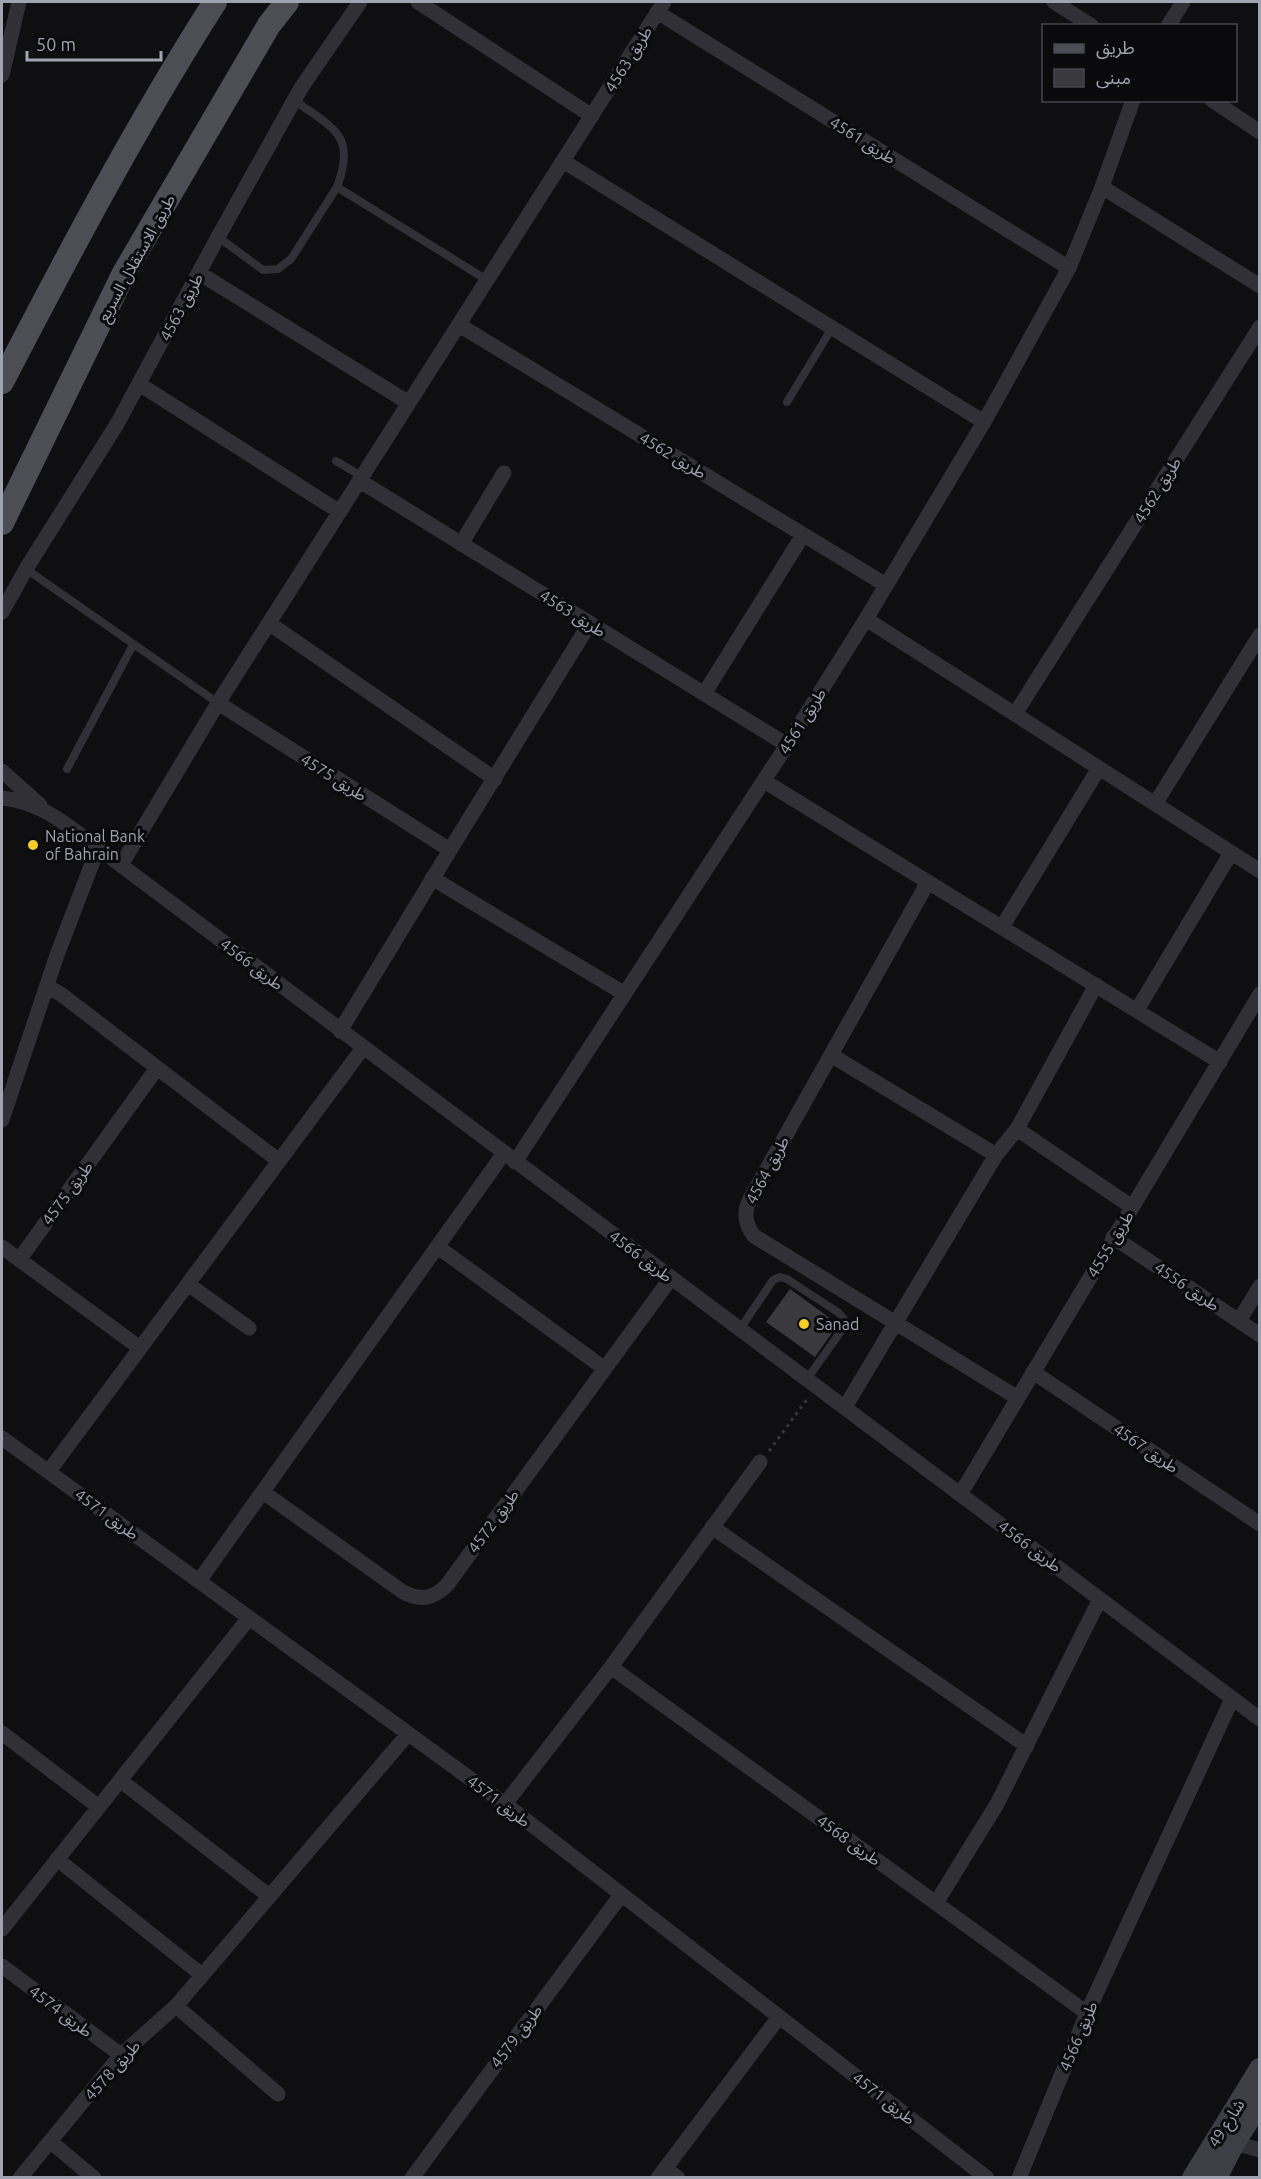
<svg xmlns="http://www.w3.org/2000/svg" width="1261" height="2179" viewBox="0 0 1261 2179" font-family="Ubuntu,'Noto Sans Arabic',sans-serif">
  <rect width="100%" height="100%" fill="#0f0f11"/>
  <!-- building -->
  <path fill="#3a393e" d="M790,1289L838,1324L815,1357L766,1322Z"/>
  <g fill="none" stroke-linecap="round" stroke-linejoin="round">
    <!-- path -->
    <path stroke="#36373d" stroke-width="3" stroke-dasharray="3 4.5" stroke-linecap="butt" d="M769,1451L808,1398"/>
    <!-- lane -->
    <path stroke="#303036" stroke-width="8" d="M337,187L487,280
      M218,237L263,270L278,269L291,259L337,187C357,134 332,128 294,100
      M787,402L832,328
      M336,461L363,477
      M26,569L218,703
      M67,769L133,645
      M740,1329L773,1280L780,1277L787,1279L839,1313L844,1319V1327L807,1379"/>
    <!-- street -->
    <path stroke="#303036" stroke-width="15" d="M418,2L592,116
      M1054,2L1092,26
      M657,12L1069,268
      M1168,26L1183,2
      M2,75L19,2
      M1212,100L1260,132
      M563,161L984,422
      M1102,187L1260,286
      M199,273L409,403
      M459,325L886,585
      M139,384L340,512
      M360,481L787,745
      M461,544L504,473
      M2,612L26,569L117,424L218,237L301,88L360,2
      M866,619L1260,871
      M270,624L495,779
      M704,694L803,535
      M218,703L450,850
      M1015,714L1260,327
      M2,771L40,805
      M764,781L1220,1062
      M2,798C40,801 68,826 98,848L1260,1719
      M1155,804L1260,635
      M121,865L218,703L664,2
      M432,878L625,994
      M928,882L750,1199C743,1212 745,1224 754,1236L1018,1398
      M1002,927L1099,768
      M47,986L62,995L279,1161
      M1137,1010L1231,853
      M340,1031L450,850L590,623
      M831,1055L996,1155
      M2,1120L57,955L98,848
      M1017,1129L1132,1207
      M515,1162L787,745L866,619L984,422L1069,268L1102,187L1133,100
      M1113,1237L1260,1335
      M2,1247L140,1348
      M438,1247L605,1369
      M19,1260L157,1068
      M188,1284L249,1328
      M1239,1321L1260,1286
      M1033,1372L1260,1524
      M845,1407L996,1155L1017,1129L1096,985
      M2,1438L505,1804L987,2178
      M49,1471L363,1048
      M263,1492L403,1592C421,1601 433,1599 447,1585L671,1278
      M961,1493L1260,994
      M712,1527L1027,1746
      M199,1581L504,1153
      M611,1667L1087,2013
      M2,1733L99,1807
      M120,1780L269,1896
      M505,1804L611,1667L760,1462
      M57,1859L202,1975
      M936,1903L997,1804L1100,1599
      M2,1929L249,1618
      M2,1966L121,2055
      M176,2006L278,2094
      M51,2142L94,2178
      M1233,2145L1245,2146L1260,2150
      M665,2168L678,2178
      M20,2178L121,2055L176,2006L408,1734
      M412,2178L621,1895
      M658,2178L779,2017
      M1019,2178L1087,2013L1232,1699"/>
    <!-- secondary -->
    <path stroke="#3e3f46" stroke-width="22" d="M1193,2178L1260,2069
      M1216,2178L1233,2145L1260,2102"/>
    <!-- primary -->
    <path stroke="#4c4d55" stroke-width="24" d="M2,382C69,253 137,124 215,2
      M2,523L124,273L269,25L287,2"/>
  </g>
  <!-- markers -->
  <g fill="#f6ce22" stroke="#0a0a0c" stroke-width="2">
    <circle cx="33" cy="845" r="6"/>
    <circle cx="804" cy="1324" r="6"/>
  </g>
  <g text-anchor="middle" stroke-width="6" stroke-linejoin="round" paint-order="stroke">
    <!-- street labels -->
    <g font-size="16" fill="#a0a3b2" stroke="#0a0a0c">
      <text transform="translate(628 59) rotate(-58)" y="6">طريق 4563</text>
      <text transform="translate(863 140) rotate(32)" y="6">طريق 4561</text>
      <text transform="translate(136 258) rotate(-61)" y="6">طريق الاستقلال السريع</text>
      <text transform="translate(181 307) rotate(-62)" y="6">طريق 4563</text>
      <text transform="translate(673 455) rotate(31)" y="6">طريق 4562</text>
      <text transform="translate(1157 490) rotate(-58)" y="6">طريق 4562</text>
      <text transform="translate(573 613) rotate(32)" y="6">طريق 4563</text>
      <text transform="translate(802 721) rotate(-58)" y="6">طريق 4561</text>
      <text transform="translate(334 777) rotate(32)" y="6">طريق 4575</text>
      <text transform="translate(252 964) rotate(37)" y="6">طريق 4566</text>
      <text transform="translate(767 1170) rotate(-62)" y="6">طريق 4564</text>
      <text transform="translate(67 1193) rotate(-54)" y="6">طريق 4575</text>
      <text transform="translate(1110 1244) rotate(-59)" y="6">طريق 4555</text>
      <text transform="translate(641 1256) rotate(37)" y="6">طريق 4566</text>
      <text transform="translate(1187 1286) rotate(34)" y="6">طريق 4556</text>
      <text transform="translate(1146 1448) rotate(34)" y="6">طريق 4567</text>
      <text transform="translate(107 1514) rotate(36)" y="6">طريق 4571</text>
      <text transform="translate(493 1521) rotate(-54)" y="6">طريق 4572</text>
      <text transform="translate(1030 1546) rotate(37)" y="6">طريق 4566</text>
      <text transform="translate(499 1801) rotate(37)" y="6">طريق 4571</text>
      <text transform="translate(849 1840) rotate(36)" y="6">طريق 4568</text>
      <text transform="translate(61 2011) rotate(37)" y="6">طريق 4574</text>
      <text transform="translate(516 2036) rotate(-53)" y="6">طريق 4579</text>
      <text transform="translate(1078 2036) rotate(-67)" y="6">طريق 4566</text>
      <text transform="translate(112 2070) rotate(-48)" y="6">طريق 4578</text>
      <text transform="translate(884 2098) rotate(38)" y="6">طريق 4571</text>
      <text transform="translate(1226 2123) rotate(-58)" y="6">شارع 49</text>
    </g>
    <!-- poi labels -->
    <g font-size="16" fill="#a0a3b2" stroke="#0a0a0c" text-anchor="start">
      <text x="45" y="842">National Bank<tspan x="45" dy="18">of Bahrain</tspan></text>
      <text x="816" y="1330">Sanad</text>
    </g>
  </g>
  <!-- border -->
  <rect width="1261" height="2179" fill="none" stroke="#a0a3b2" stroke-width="6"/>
  <!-- legend -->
  <rect x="1042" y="24" width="195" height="78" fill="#0a0a0c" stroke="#46474e" stroke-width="1.5"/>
  <rect x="1054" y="44" width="30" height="9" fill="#4c4d55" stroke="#46474e" stroke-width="1.5"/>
  <text x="1096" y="54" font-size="18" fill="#a0a3b2">طريق</text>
  <rect x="1054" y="69" width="30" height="18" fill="#3a393e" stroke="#46474e" stroke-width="1.5"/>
  <text x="1096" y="84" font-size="18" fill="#a0a3b2">مبنى</text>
  <!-- scale -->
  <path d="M27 51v9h134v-9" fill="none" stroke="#a0a3b2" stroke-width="3"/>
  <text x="36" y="51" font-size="18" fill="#a0a3b2" stroke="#0a0a0c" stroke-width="4.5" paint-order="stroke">50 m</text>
</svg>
